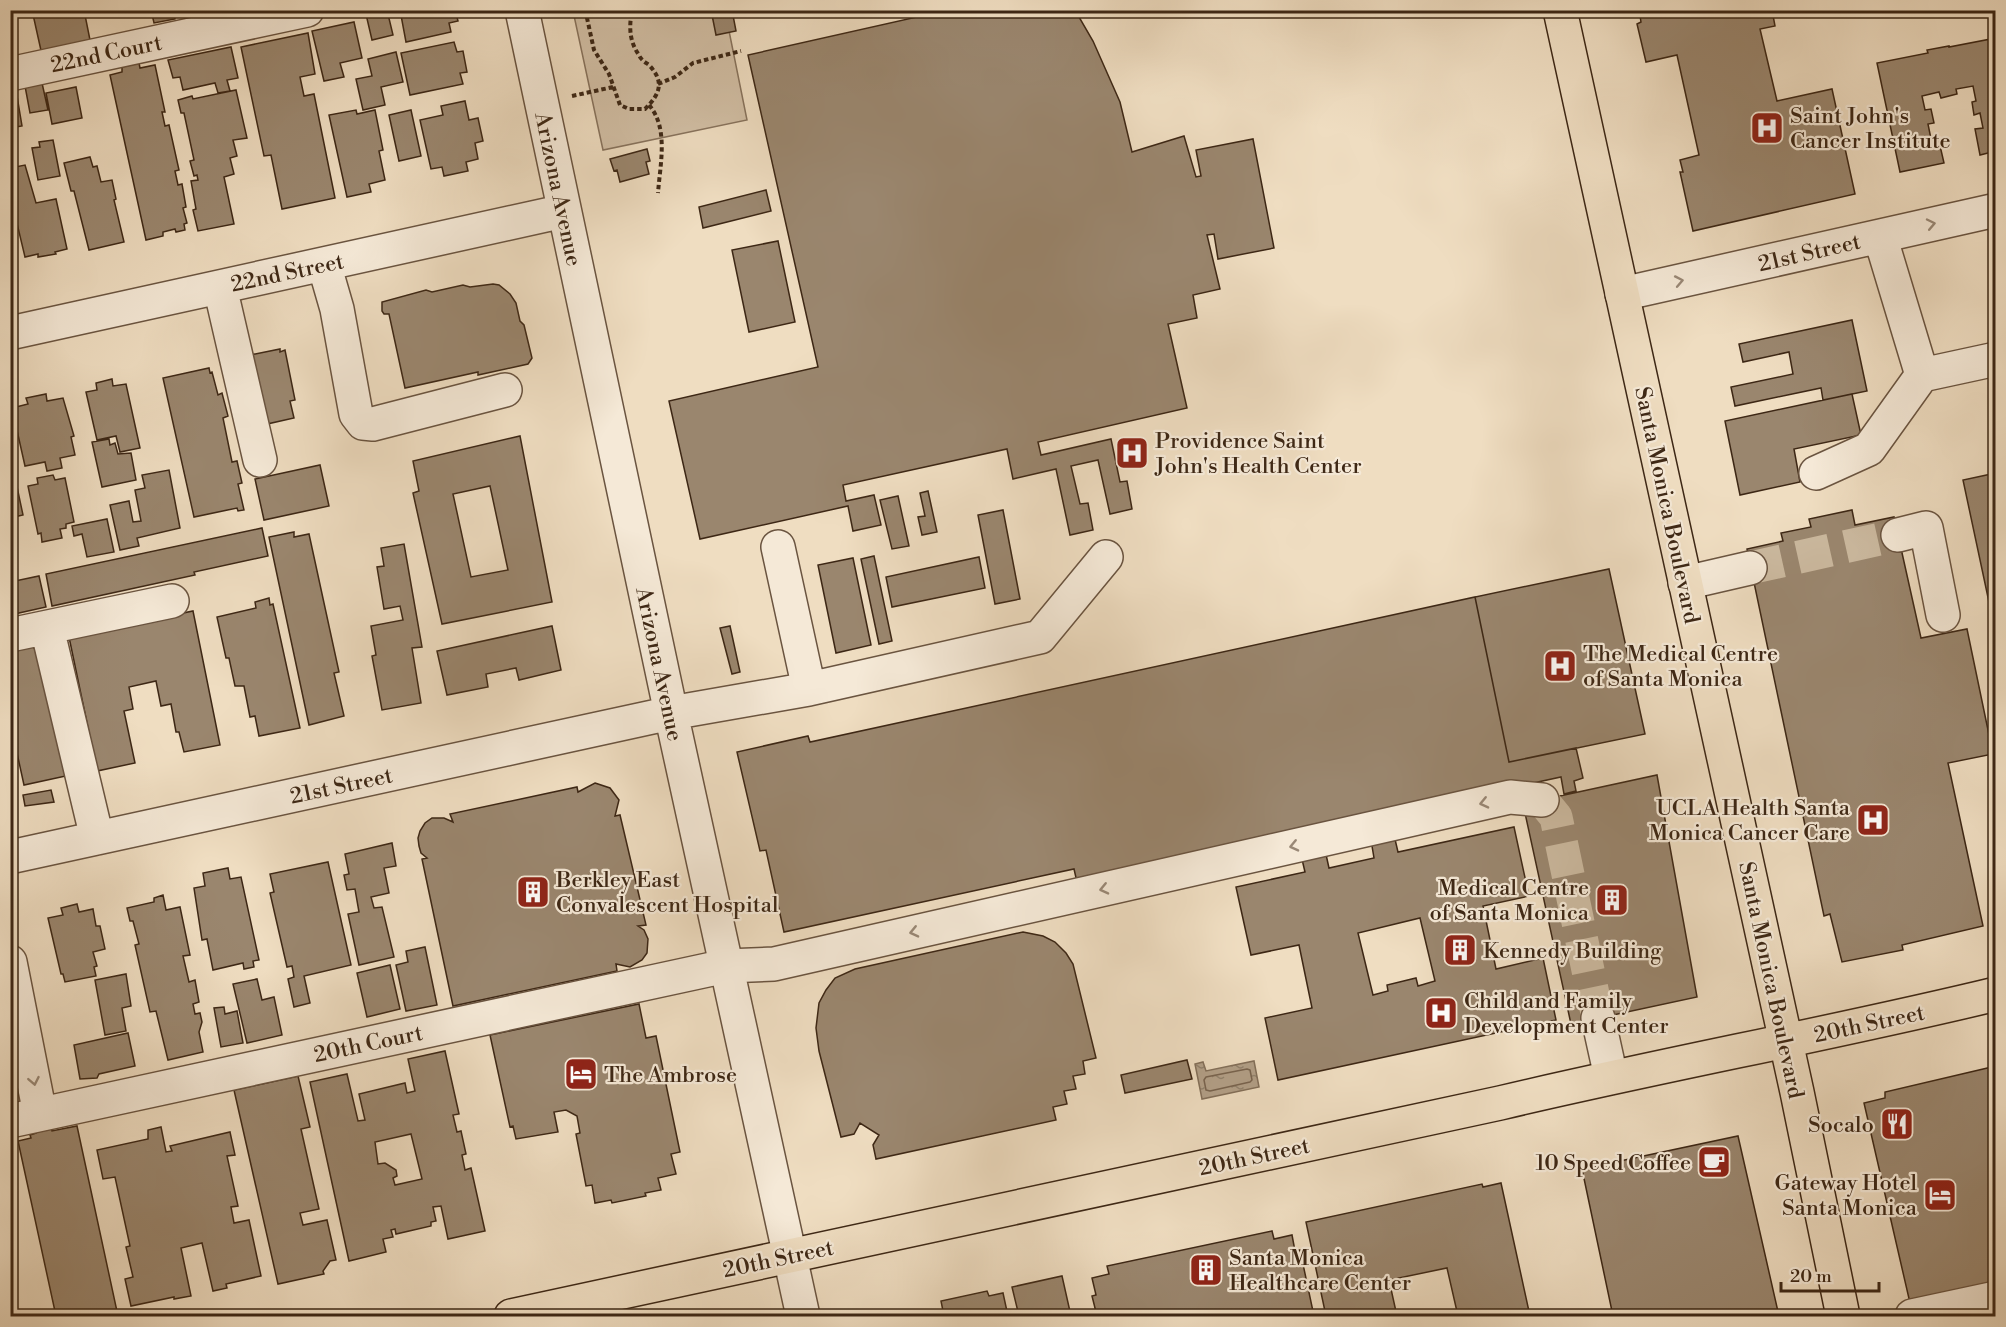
<svg xmlns="http://www.w3.org/2000/svg" width="2006" height="1327" viewBox="0 0 2006 1327" font-family="'Libre Bodoni',serif">
  <defs>
    <pattern id="water-ripples" width="26" height="14" patternUnits="userSpaceOnUse" patternTransform="scale(1.5)"><rect width="26" height="14" fill="#b29f87"/><path d="M2 4q2-2 4 0t4 0M15 11q2-2 4 0t4 0" fill="none" stroke="#92826d"/></pattern>
  </defs>
  <rect width="100%" height="100%" fill="#efddc1"/>
  <filter id="stains"><feTurbulence type="fractalNoise" baseFrequency=".00333" numOctaves="4"/><feColorMatrix values="0 0 0 0 .2 0 0 0 0 .09 0 0 0 0 .02 0 0 0 .5 -.17"/></filter>
  <radialGradient id="worn" r=".72"><stop offset=".6" stop-color="#630" stop-opacity="0"/><stop offset="1" stop-color="#630" stop-opacity=".3"/></radialGradient>
  <!-- garden -->
  <path fill="#d1bea4" stroke="#87725c" stroke-width="1.5" d="M573,11H725L747,120L603,150Z"/>
  <!-- water -->
  <path fill="url(#water-ripples)" stroke="#836f59" stroke-width="1.5" d="M1254,1061L1259,1087L1202,1099L1195,1064L1203,1062L1206,1071Z"/>
  <g fill="none" stroke-linecap="round" stroke-linejoin="round">
    <!-- shore -->
    <path stroke="#78634e" stroke-width="1.5" d="M1247,1069L1250,1070L1252,1080L1250,1082L1210,1091L1206,1090L1204,1080L1206,1077Z"/>
  </g>
  <!-- building -->
  <path fill="#9a866e" stroke="#3d2715" stroke-width="1.5" fill-rule="evenodd" d="M32,10H84L91,45L42,55Z
    M151,10H174L175,19L154,23Z
    M365,10H387L393,35L372,40Z
    M400,10H455L458,21L449,23L451,32L406,42Z
    M711,10H732L736,31L716,35Z
    M916,10H1075L1093,41L1120,102L1132,152L1184,136L1196,177L1201,176L1196,150L1253,139L1274,248L1218,259L1214,234L1207,235L1220,289L1193,295L1197,318L1168,324L1187,408L1038,442L1041,455L1111,439L1120,482L1127,481L1132,509L1110,514L1098,460L1071,466L1080,504L1088,503L1093,530L1070,535L1056,469L1013,479L1007,449L843,485L846,501L874,495L881,525L853,531L848,506L700,539L669,401L818,367L748,55L917,17Z
    M1639,10H1772L1775,26L1760,29L1777,101L1832,89L1855,194L1693,231L1680,172H1683L1680,160L1699,155L1677,55L1646,62L1637,24L1641,22Z
    M354,22L362,58L340,63L344,77L324,81L312,31Z
    M308,33L315,74L300,77L304,96L314,94L335,198L282,209L271,155L264,156L241,47Z
    M1996,38V151L1980,155L1975,129L1983,128L1980,113L1974,115L1972,102L1976,101L1973,86L1956,89L1957,94L1941,98L1939,92L1922,96L1925,110L1931,109L1934,123L1928,124L1931,139L1938,137L1944,163L1900,172L1877,63L1928,53L1927,50L1949,46V47Z
    M454,42L457,52L463,51L467,72L460,73L463,84L410,95L401,53Z
    M231,47L238,78L227,80L230,91L218,93L215,83L183,90L180,77L173,78L168,60Z
    M396,52L403,82L381,87L385,105L363,110L356,79L372,76L368,59Z
    M139,63L140,68L155,65L165,112H162L165,126L169,125L179,170L175,171L178,185L182,184L186,207L183,208L187,223L184,224L185,230L176,232L175,229L163,232V236L146,240L110,75L122,72V67Z
    M42,83L48,110L30,113L25,86Z
    M76,87L82,118L52,124L46,93Z
    M236,90L247,138L233,140L237,156L230,158L234,174L224,177L234,224L198,231L193,210L196,209L191,181L198,180L197,175L194,176L190,161L194,160L184,113H181L178,100L192,96L193,99Z
    M17,96L22,126L10,128V97Z
    M465,101L469,120L478,118L483,141L475,143L478,159L466,162L468,171L444,176L442,167L431,169L420,120L443,115L441,106Z
    M356,110L357,114L375,110L383,150L379,151L385,180L369,184L371,192L347,197L329,115Z
    M411,110L421,156L399,161L389,115Z
    M53,140L60,176L38,180L32,148L40,147L39,142Z
    M647,149L650,161L646,162L649,174L620,182L617,170L614,171L610,159Z
    M90,157L93,167L97,166L101,182L112,180L116,199L114,200L124,242L89,250L74,191H71L64,163Z
    M25,165L36,203L56,199L67,249L55,252L56,254L38,257V254L25,257L10,194V168Z
    M766,190L771,211L703,228L699,207Z
    M778,241L795,322L749,332L732,250Z
    M493,284L499,285L510,294L516,303L520,321L524,325L532,358L528,364L478,375V372L405,388L389,314H384L382,311V302L426,290L432,292L463,285L470,287Z
    M1852,320L1867,391L1823,400L1821,388L1735,406L1731,387L1793,374L1789,352L1743,362L1739,344Z
    M280,349V352L285,350L295,400L290,401L294,418L267,424L245,356Z
    M209,368L210,373L212,372L218,395L222,393L228,416L223,418L232,462L237,461L242,483L238,484L244,510L238,511L237,508L194,517L163,378Z
    M112,379L113,386L126,384L140,448L120,452L116,436L97,440L86,392L97,390L96,383Z
    M46,394L47,401L63,398L74,436L71,437L75,455L60,458L62,468L47,471L45,462L25,466L12,408L28,404L26,398Z
    M1852,394L1861,435L1794,449L1800,482L1740,495L1725,421Z
    M520,436L552,602L442,624L413,493L419,491L413,461ZM490,486L508,570L471,577L453,494Z
    M109,439L110,445L115,443L118,454L131,453L136,480L102,487L92,442Z
    M10,454L23,515L10,518Z
    M320,465L329,506L264,520L255,479Z
    M169,470L180,528L137,538L139,546L120,550L110,505L129,501L133,522L141,521L135,490L145,488L142,475Z
    M1996,473V635L1963,480Z
    M53,475L55,480L65,478L74,522L66,524V528L60,529L62,538L42,542L41,533L38,534L28,486L38,484L37,478Z
    M928,491L937,532L922,535L918,517L925,516L920,493Z
    M898,496L909,546L892,549L880,500Z
    M1003,510L1020,599L995,604L978,515Z
    M1852,510L1855,525L1894,517L1921,638L1967,629L1993,754L1948,763L1983,926L1902,945L1903,950L1842,962L1830,914L1824,916L1747,549L1783,541L1781,533L1811,527L1809,519Z
    M107,519L114,552L87,557L82,534L74,536L72,526Z
    M262,528L268,556L194,572L195,575L52,606L46,574Z
    M294,532V537L309,534L339,672L334,673L344,716L309,725L269,537Z
    M404,544L422,647L412,648L421,703L382,710L372,656L376,655L371,626L403,620L400,606L384,609L377,567L384,566L381,548Z
    M874,556L892,641L879,644L861,559Z
    M979,557L985,588L892,607L886,577Z
    M853,558L871,645L836,653L818,565Z
    M1609,569L1645,734L1509,762L1475,597Z
    M39,576L46,607L10,615V582Z
    M1475,597L1509,762L1576,748L1583,778L1574,781L1576,791L1564,794L1561,777L1077,882L1074,869L784,932L766,850L760,851L737,752L808,736L810,742Z
    M269,598L270,605L273,604L300,728L259,736L255,716L250,717L244,686H235L229,658H226L217,617L256,608L255,602Z
    M193,611L220,745L184,752L179,732H176L171,704L161,706L156,681L129,687L133,709L124,711L135,763L97,771L69,637Z
    M552,626L561,670L519,680L516,668L486,674L488,687L447,695L437,651Z
    M730,626L740,672L732,674L720,628Z
    M33,643L34,648L41,646L75,774L24,785L17,753L11,755L10,752V648Z
    M1657,775L1697,997L1571,1024L1523,804Z
    M595,783L610,788L619,800L615,816L620,815L646,925L638,926L644,930L648,939L647,953L642,960L630,967L616,964L617,971L453,1006L422,859L427,858L421,853L419,846L418,838L420,831L425,823L432,818H444L453,822L450,814L577,787L578,792Z
    M51,790L54,802L25,806L23,795Z
    M1514,827L1529,896L1483,906L1496,969L1543,958L1556,1020L1278,1080L1265,1018L1312,1008L1299,945L1251,955L1236,887L1305,872L1301,855L1325,850L1329,868L1374,858L1371,840L1394,835L1398,852ZM1420,918L1435,981L1418,986L1416,978L1387,985L1388,991L1373,995L1358,933Z
    M392,843L396,866L384,868L389,893L371,897L374,908L382,907L394,957L359,965L348,914L359,912L355,889L347,890L344,875L349,874L345,854Z
    M328,862L351,965L304,976L310,1003L294,1007L288,979L294,977L292,966L287,967L270,893L274,892L270,874Z
    M228,868L230,879L241,877L259,960L253,961L254,967L244,969L243,963L213,970L207,939L202,940L194,888L205,886L203,873Z
    M163,895L166,910L180,907L190,955L183,956L189,982L195,980L199,1002L193,1004L195,1014L200,1013L202,1022L199,1032L203,1052L168,1060L156,1011L150,1012L135,945L139,944L133,921H130L127,908L154,902V898Z
    M77,904L79,912L93,909L96,926H100L105,949L93,952L97,966L94,967L96,976L65,982L63,974H61L48,918L63,915L61,908Z
    M1023,932L1043,936L1055,942L1066,953L1073,964L1096,1058L1083,1061L1085,1074L1073,1076L1076,1089L1064,1091L1067,1104L1053,1107L1056,1120L876,1159L873,1145L879,1135L860,1123L854,1134L841,1137L819,1051L816,1028L819,1003L826,990L835,978L855,969Z
    M425,947L437,1005L406,1011L396,965L408,962L406,951Z
    M390,965L400,1009L367,1017L357,973Z
    M126,974L131,1006L122,1008L126,1031L105,1035L95,980Z
    M257,979L262,1000L274,997L282,1035L247,1043L233,984Z
    M639,1004L646,1038L656,1036L680,1152L671,1154L676,1174L658,1178L661,1190L645,1193L646,1196L612,1203L611,1200L595,1203L592,1185L586,1186L576,1134L580,1133L577,1116L566,1110L554,1112L558,1132L516,1139L513,1126L510,1127L490,1035Z
    M224,1007L225,1014L237,1011L243,1043L221,1047L214,1008Z
    M128,1033L135,1066L99,1074L97,1078L80,1079L74,1045Z
    M445,1051L459,1114L453,1115L457,1132L461,1131L466,1154L462,1155L465,1170L471,1168L485,1231L448,1239L441,1206L433,1207L436,1221L431,1222V1226L396,1234L395,1229L391,1230L393,1237L383,1239L386,1252L349,1261L310,1082L347,1074L358,1121L365,1120L359,1094L405,1083L407,1093L415,1091L408,1059ZM411,1134L422,1179L395,1185L393,1178L397,1176L396,1170L385,1163L378,1164L375,1142Z
    M1187,1060L1192,1079L1125,1093L1121,1075Z
    M1996,1066V1287L1910,1303L1864,1103L1885,1098V1092Z
    M298,1076L310,1127L301,1129L319,1209L300,1213L303,1225L327,1220L336,1260L330,1261L323,1271L324,1274L278,1284L234,1090Z
    M77,1126L118,1316H56L18,1141L31,1138L30,1135L36,1133L35,1131L51,1128L52,1131Z
    M161,1127L166,1152L172,1151L170,1146L230,1132L235,1155L227,1156L238,1206L231,1207L234,1223L249,1220L261,1276L226,1284L227,1288L213,1291L202,1243L181,1248L191,1296L174,1299V1297L131,1306L125,1279L133,1277L126,1247L130,1246L115,1177L103,1179L97,1150L148,1139V1130Z
    M1738,1136L1779,1316H1613L1582,1169Z
    M1501,1183L1530,1316H1458L1447,1268L1389,1280L1397,1316H1326L1306,1222L1482,1184L1483,1187Z
    M1272,1231L1274,1239L1292,1235L1295,1251L1300,1250L1314,1316H1097L1092,1296L1096,1295L1092,1278L1109,1274L1107,1266Z
    M1062,1276L1071,1316H1019L1012,1287Z
    M987,1291L989,1296L1003,1293L1008,1316H944L941,1301Z"/>
  <g fill="none" stroke-linecap="round" stroke-linejoin="round">
    <!-- minor-tunnel -->
    <path stroke="#cbb99f" stroke-width="33" stroke-dasharray="33 16" stroke-linecap="butt" d="M1750,568L1898,535
      M1542,800L1556,817L1598,1018"/>
    <!-- minor casing -->
    <g stroke="#6a5440" stroke-width="36">
      <path id="minor" d="M522,10L671,713L803,1316
        M10,74L307,10
        M1880,236L1922,375
        M324,264L337,309L356,414L363,423L373,424L505,390
        M220,287L260,460
        M1622,294L1996,210
        M10,333L564,211
        M1816,473L1869,449L1922,375L1996,359
        M1898,535L1926,528L1943,615
        M778,547L809,689
        M1685,583L1750,568
        M47,628L97,838
        M10,635L172,601
        M10,857L671,713L809,689L1040,637L1106,557
        M10,962L40,1114
        M1598,1018L1611,1077
        M10,1121L726,966L774,964L1510,797L1542,800
        M1912,1316L1996,1298"/>
    </g>
    <!-- major casing -->
    <g stroke="#3d2715" stroke-width="36">
      <path id="major" d="M1560,10L1797,1092L1843,1316
        M511,1316L1500,1103C1664,1064 1831,1034 1996,994"/>
    </g>
    <!-- path -->
    <path stroke="#3d2715" stroke-width="4" stroke-dasharray="4.5 3" stroke-linecap="butt" d="M588,10L587,18L594,50L609,74L620,105L629,109H645C660,94 665,82 649,65C645,62 641,60 639,55C629,41 629,27 632,10
      M658,84L675,77L693,63L741,51
      M572,96L613,87
      M649,105C669,128 660,165 658,193"/>
    <!-- minor -->
    <use href="#minor" stroke="#f5e9d7" stroke-width="33"/>
    <!-- major -->
    <use href="#major" stroke="#efddc1" stroke-width="33"/>
  </g>
  <!-- one-way arrows -->
  <defs><path id="oneway-chevron" d="M-2-3.5L2.5 0L-2 3.5" fill="none" stroke-width="1.6" stroke-linecap="round" stroke-linejoin="round" transform="scale(1.5)"/></defs>
  <g stroke="#998876">
    <use href="#oneway-chevron" transform="translate(1931 224) rotate(-12)"/>
    <use href="#oneway-chevron" transform="translate(1679 281) rotate(-11)"/>
    <use href="#oneway-chevron" transform="translate(1484 803) rotate(167)"/>
    <use href="#oneway-chevron" transform="translate(1294 846) rotate(167)"/>
    <use href="#oneway-chevron" transform="translate(1104 889) rotate(167)"/>
    <use href="#oneway-chevron" transform="translate(914 932) rotate(167)"/>
    <use href="#oneway-chevron" transform="translate(34 1081) rotate(79)"/>
  </g>
  <!-- icons -->
  <defs>
    <g id="hospital-square" transform="scale(1.725)"><rect x="-9" y="-9" width="18" height="18" rx="4" fill="#8f2418" stroke="#f5e9d7"/><path d="M-5-5h3v3.5h4V-5h3V5h-3V1.5h-4V5h-3Z" fill="#fff"/></g>
    <g id="building-square" transform="scale(1.725)"><rect x="-9" y="-9" width="18" height="18" rx="4" fill="#8f2418" stroke="#f5e9d7"/><path d="M-4-6H4V6H1V3H-1V6H-4ZM-2.5-4.3h1.7v1.8h-1.7ZM.8-4.3h1.7v1.8H.8ZM-2.5-1h1.7V.8h-1.7ZM.8-1h1.7V.8H.8Z" fill="#fff"/></g>
    <g id="hotel-square" transform="scale(1.725)"><rect x="-9" y="-9" width="18" height="18" rx="4" fill="#8f2418" stroke="#f5e9d7"/><path d="M-6-4.5h1.5V1H6V5H4.5V3h-9V5H-6ZM-4 0a1.8 1.8 0 1 1 3.6 0ZM.5 0V-2.5h3Q6-2.5 6 0Z" fill="#fff"/></g>
    <g id="restaurant-square" transform="scale(1.725)"><rect x="-9" y="-9" width="18" height="18" rx="4" fill="#8f2418" stroke="#f5e9d7"/><path d="M-5-6h1v4h1v-4h1v4h1v-4h1v5L-1.5 .5V6h-2V.5L-5-1ZM5-6V6H3V1.5H1.5Q1.5-4 5-6Z" fill="#fff"/></g>
    <g id="cafe-square" transform="scale(1.725)"><rect x="-9" y="-9" width="18" height="18" rx="4" fill="#8f2418" stroke="#f5e9d7"/><path d="M-5.5-4.5H6V0H3Q3 3.5 0 3.5H-2.5Q-5.5 3.5-5.5 0ZM3-3.2v2h1.7v-2ZM-6 4.5H4V6H-6Z" fill="#fff"/></g>
  </defs>
  <g fill-rule="evenodd">
    <use href="#hospital-square" x="1767" y="128"/>
    <use href="#hospital-square" x="1132" y="453"/>
    <use href="#hospital-square" x="1560" y="666"/>
    <use href="#hospital-square" x="1873" y="820"/>
    <use href="#building-square" x="533" y="892"/>
    <use href="#building-square" x="1612" y="900"/>
    <use href="#building-square" x="1460" y="950"/>
    <use href="#hospital-square" x="1441" y="1013"/>
    <use href="#hotel-square" x="581" y="1074"/>
    <use href="#restaurant-square" x="1897" y="1124"/>
    <use href="#cafe-square" x="1714" y="1162"/>
    <use href="#hotel-square" x="1940" y="1195"/>
    <use href="#building-square" x="1206" y="1270"/>
  </g>
  <g text-anchor="middle" stroke-width="4.5" stroke-linejoin="round" paint-order="stroke">
    <!-- street labels -->
    <g font-size="22" fill="#3d2715" stroke="#f5e9d7">
      <text transform="translate(106 53) rotate(-12)" y="8">22nd Court</text>
      <text transform="translate(559 189) rotate(78)" y="8">Arizona Avenue</text>
      <text transform="translate(1809 252) rotate(-13)" y="8">21st Street</text>
      <text transform="translate(287 272) rotate(-12)" y="8">22nd Street</text>
      <text transform="translate(1668 505) rotate(78)" y="8">Santa Monica Boulevard</text>
      <text transform="translate(660 664) rotate(78)" y="8">Arizona Avenue</text>
      <text transform="translate(341 785) rotate(-12)" y="8">21st Street</text>
      <text transform="translate(1772 980) rotate(78)" y="8">Santa Monica Boulevard</text>
      <text transform="translate(1869 1023) rotate(-12)" y="8">20th Street</text>
      <text transform="translate(368 1043) rotate(-12)" y="8">20th Court</text>
      <text transform="translate(1254 1156) rotate(-12)" y="8">20th Street</text>
      <text transform="translate(778 1258) rotate(-12)" y="8">20th Street</text>
    </g>
    <!-- poi labels -->
    <g font-size="22" fill="#3d2715" stroke="#f5e9d7" text-anchor="start">
      <text x="1790" y="123">Saint John's<tspan x="1790" dy="25">Cancer Institute</tspan></text>
      <text x="1155" y="448">Providence Saint<tspan x="1155" dy="25">John's Health Center</tspan></text>
      <text x="1583" y="661">The Medical Centre<tspan x="1583" dy="25">of Santa Monica</tspan></text>
      <text x="1850" y="815" text-anchor="end">UCLA Health Santa<tspan x="1850" dy="25">Monica Cancer Care</tspan></text>
      <text x="556" y="887">Berkley East<tspan x="556" dy="25">Convalescent Hospital</tspan></text>
      <text x="1589" y="895" text-anchor="end">Medical Centre<tspan x="1589" dy="25">of Santa Monica</tspan></text>
      <text x="1483" y="958">Kennedy Building</text>
      <text x="1464" y="1008">Child and Family<tspan x="1464" dy="25">Development Center</tspan></text>
      <text x="604" y="1082">The Ambrose</text>
      <text x="1874" y="1132" text-anchor="end">Socalo</text>
      <text x="1691" y="1170" text-anchor="end">10 Speed Coffee</text>
      <text x="1917" y="1190" text-anchor="end">Gateway Hotel<tspan x="1917" dy="25">Santa Monica</tspan></text>
      <text x="1229" y="1265">Santa Monica<tspan x="1229" dy="25">Healthcare Center</tspan></text>
    </g>
  </g>
  <!-- margin -->
  <rect width="2006" height="1327" fill="none" stroke="#efddc1" stroke-width="36"/>
  <rect x="12" y="12" width="1982" height="1303" fill="none" stroke="#3d2715" stroke-width="3"/>
  <rect x="18" y="18" width="1970" height="1291" fill="none" stroke="#3d2715" stroke-width="1.5"/>
  <!-- scale -->
  <path d="M1781 1282v9h98v-9" fill="none" stroke="#3d2715" stroke-width="3"/>
  <text x="1790" y="1282" font-size="18" fill="#3d2715" stroke="#f5e9d7" stroke-width="4.5" paint-order="stroke">20 m</text>
  <rect width="100%" height="100%" filter="url(#stains)"/>
  <rect width="100%" height="100%" fill="url(#worn)"/>
</svg>
